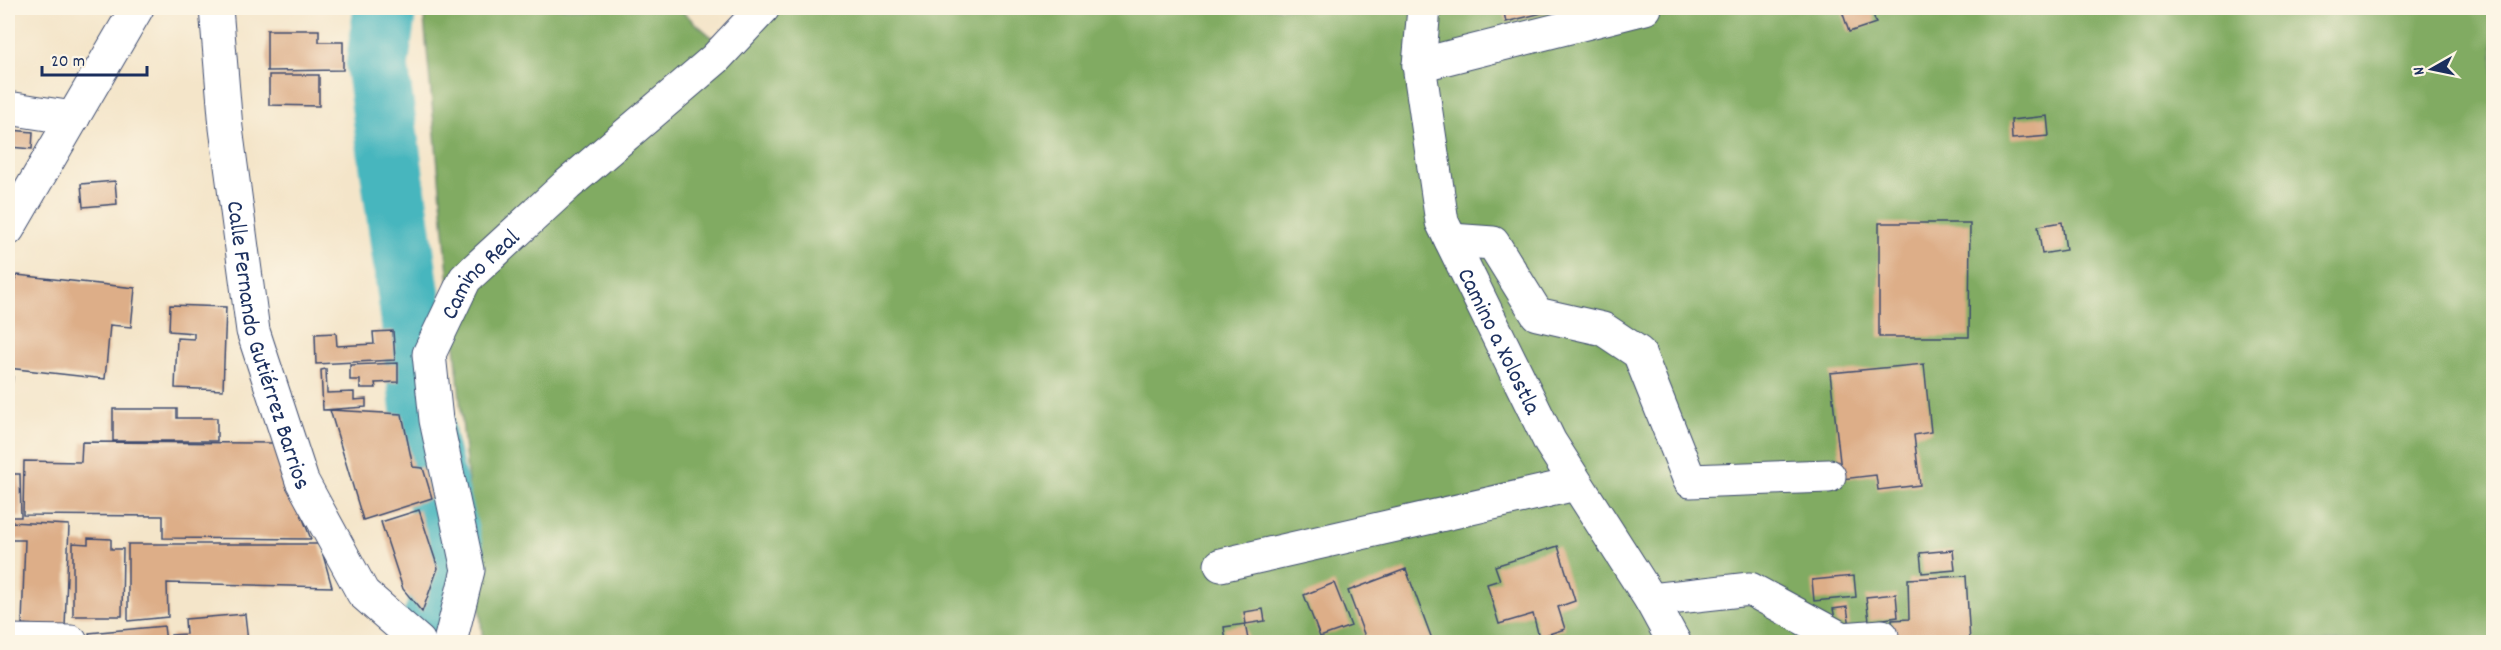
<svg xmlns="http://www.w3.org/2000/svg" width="2501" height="650" viewBox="0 0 2501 650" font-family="Dekko,sans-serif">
  <rect width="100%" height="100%" fill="#fcf5e5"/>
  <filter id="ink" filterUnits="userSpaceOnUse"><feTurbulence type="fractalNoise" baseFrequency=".0167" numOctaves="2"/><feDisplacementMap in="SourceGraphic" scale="12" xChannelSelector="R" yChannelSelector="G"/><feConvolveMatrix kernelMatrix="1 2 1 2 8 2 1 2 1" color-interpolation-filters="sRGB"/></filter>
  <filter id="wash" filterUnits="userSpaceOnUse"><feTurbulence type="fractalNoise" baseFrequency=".008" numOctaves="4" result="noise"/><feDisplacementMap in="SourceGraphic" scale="24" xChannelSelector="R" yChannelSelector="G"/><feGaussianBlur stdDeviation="1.35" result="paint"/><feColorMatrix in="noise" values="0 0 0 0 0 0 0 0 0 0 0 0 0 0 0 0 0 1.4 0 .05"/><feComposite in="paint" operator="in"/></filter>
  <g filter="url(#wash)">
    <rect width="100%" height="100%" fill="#f4e5c9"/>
    <!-- forest -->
    <path fill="#81ab62" stroke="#4e6d60" stroke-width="1.5" d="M423,8H678L728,51L756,8H2493V642H483Z"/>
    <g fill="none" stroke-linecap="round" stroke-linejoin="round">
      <!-- river -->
      <path stroke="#47b6be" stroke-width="63" d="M385,8L377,66L411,311L425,441L455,563L426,642"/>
    </g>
    <g id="blocks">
      <!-- building -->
      <path fill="#ddae88" d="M1503,8H1562L1506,22Z
        M1841,8H1871L1876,23L1849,32Z
        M267,30H319V42H343V70L267,71Z
        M269,75H319V106L269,105Z
        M2047,116L2049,136L2012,139L2011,120Z
        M11,130L33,132L32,149L10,147Z
        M115,181L117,204L83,207L81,184Z
        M2062,222L2066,250L2042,254L2038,226Z
        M1879,223H1970L1969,337H1879Z
        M17,275L135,288L131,327L110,325L105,379L8,368V295Z
        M170,305L226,307L223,390L175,388L177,338L194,339V333L169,331Z
        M393,331L395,360L316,364L315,334L336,333L337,346L374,344L373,332Z
        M398,363V382L375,383L376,388H360V380H350V365Z
        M1924,364L1931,432L1914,435L1920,485L1878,490L1876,475L1842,479L1830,373Z
        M326,369L327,393L354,392V400L366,399V407L323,410L321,370Z
        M8,375H13L9,422H8Z
        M113,409H177V418H217V441H113Z
        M330,410L402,414L413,467L423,468L432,498L363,520Z
        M82,442L273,443L311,539L163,538V516L23,515L24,461L81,462Z
        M8,474H20L21,517H8Z
        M419,510L438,568L422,612L403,589L381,522Z
        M10,522L69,525L65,627L22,624L25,540H10Z
        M88,538L111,539V549H123L122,616H73V543L88,544Z
        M128,544H320L332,587L167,583L168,617L128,621Z
        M1558,546L1575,601L1558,607L1565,629L1539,637L1533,614L1499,624L1487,584L1500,580L1495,566Z
        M1953,550L1955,570L1922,573L1920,553Z
        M1406,569L1432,639L1423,642H1367L1348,591Z
        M1854,576L1856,597L1814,601L1812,580Z
        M1966,576L1970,642H1893L1892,620L1909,619L1908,579Z
        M1334,583L1351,626L1320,637L1304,595Z
        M1896,594L1898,617L1869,621L1866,597Z
        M1847,607L1850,627L1836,623L1833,609Z
        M1263,609L1265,621L1246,624L1244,612Z
        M245,614L248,642H172L171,635L186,634L185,619Z
        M1245,624L1248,639L1226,642L1224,627Z
        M164,626L166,642H90L89,633Z"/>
    </g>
  </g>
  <g filter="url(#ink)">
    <use href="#blocks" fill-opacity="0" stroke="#3c4a6e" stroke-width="1.5"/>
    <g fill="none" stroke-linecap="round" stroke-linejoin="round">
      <!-- minor casing -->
      <g stroke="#3c4a6e" stroke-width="35">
        <g id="minor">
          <path id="s1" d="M1424,8L1419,65L1442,222L1550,442L1651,600L1674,642"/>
          <path d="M1419,65L1645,8"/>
          <path d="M8,108L73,118"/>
          <path d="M8,229L137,8"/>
          <path d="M1451,240L1493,243L1537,314L1603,329L1639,353L1690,481L1829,476"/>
          <path d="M1221,565L1576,484"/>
          <path d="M1651,600L1750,589L1842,639L1882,636"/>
          <path d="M8,641L71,642"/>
          <path id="s2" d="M450,642L468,570L436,420L429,354L465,279L567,185L715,59L763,8"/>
        </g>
      </g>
      <!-- major casing -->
      <g stroke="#3c4a6e" stroke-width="35">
        <g id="major">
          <path id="s3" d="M216,8L226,128L253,331L302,481L363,593L419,642"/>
        </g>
      </g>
      <!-- minor -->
      <use href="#minor" stroke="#fff" stroke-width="33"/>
      <!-- major -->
      <use href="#major" stroke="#fff" stroke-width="33"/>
    </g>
  </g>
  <g text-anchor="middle" stroke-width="5" stroke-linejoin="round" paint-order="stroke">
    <!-- street labels -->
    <g font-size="24" fill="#1b2f5e" stroke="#fcf5e5">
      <text dy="8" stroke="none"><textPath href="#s2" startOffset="390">Camino Real</textPath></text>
      <text dy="8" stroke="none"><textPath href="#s1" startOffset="348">Camino a Xolostla</textPath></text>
      <text dy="8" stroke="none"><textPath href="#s3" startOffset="342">Calle Fernando Gutiérrez Barrios</textPath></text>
    </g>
  </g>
  <!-- margin -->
  <rect width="2501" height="650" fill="none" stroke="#fcf5e5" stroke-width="30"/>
  <!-- north arrow -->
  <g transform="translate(2432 69) rotate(261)" stroke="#fcf5e5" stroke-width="4.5" paint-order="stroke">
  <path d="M0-4.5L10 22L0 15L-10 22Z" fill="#1b2f5e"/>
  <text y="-9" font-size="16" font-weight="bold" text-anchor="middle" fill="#1b2f5e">N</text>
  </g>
  <!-- scale -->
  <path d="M42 66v9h105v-9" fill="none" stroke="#1b2f5e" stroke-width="3"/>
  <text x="51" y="66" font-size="18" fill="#1b2f5e" stroke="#fcf5e5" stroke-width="4.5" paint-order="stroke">20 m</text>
</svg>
